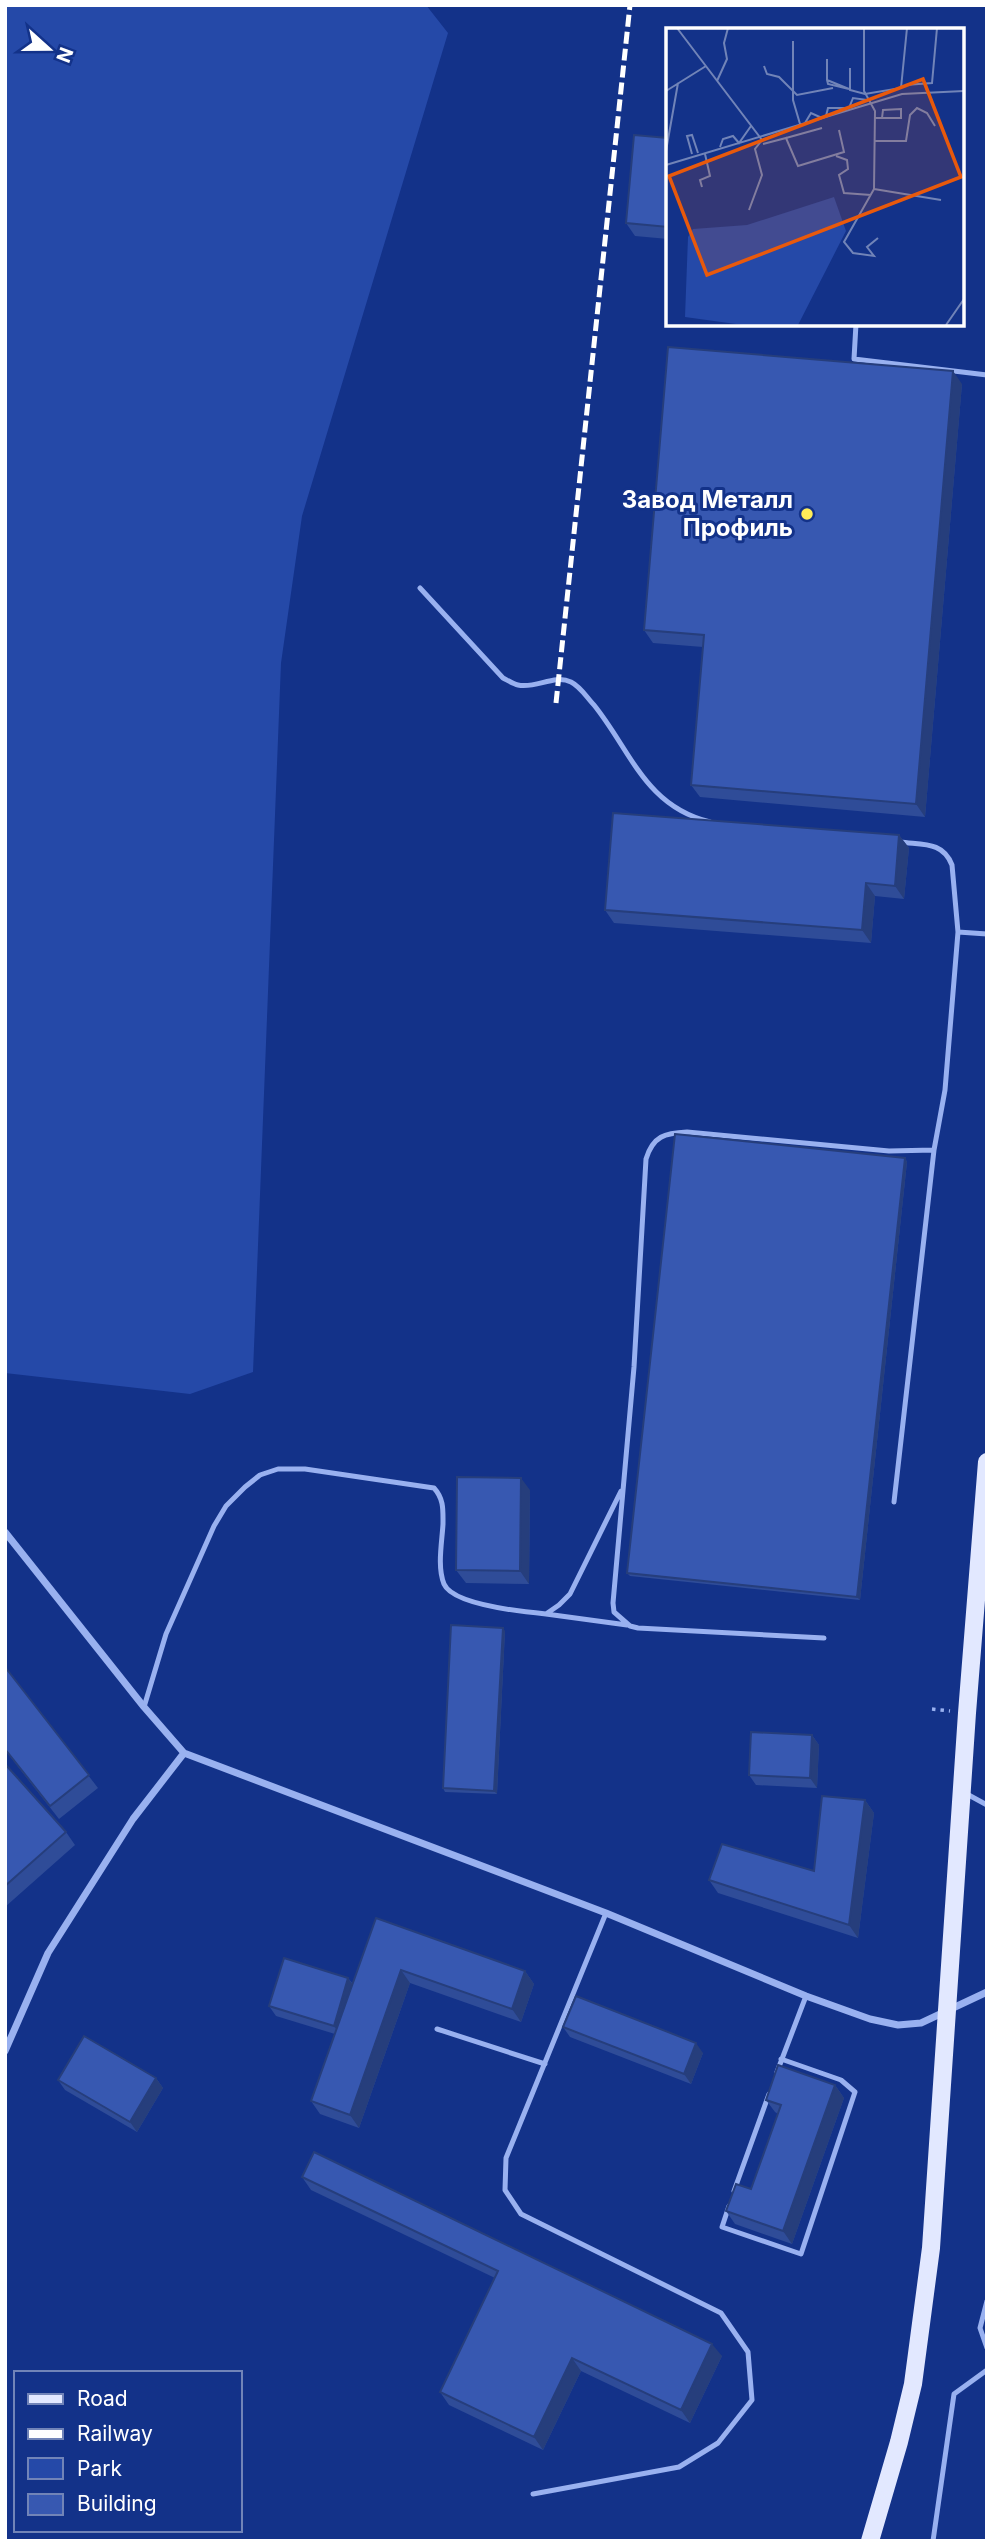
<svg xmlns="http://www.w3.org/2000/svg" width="992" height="2546" viewBox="0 0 992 2546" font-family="Inter,sans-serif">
  <rect width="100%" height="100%" fill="#133289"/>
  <!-- green -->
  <path fill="#2549a8" d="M5,5H426L448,33L302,516L281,663L253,1372L190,1394L5,1373Z"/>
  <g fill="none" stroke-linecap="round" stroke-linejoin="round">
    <!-- path -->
    <path stroke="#99b1f0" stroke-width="3.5" stroke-dasharray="3.5 5" stroke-linecap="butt" d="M932,1709L950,1711"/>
    <!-- service -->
    <path stroke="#99b1f0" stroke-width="5" d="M856,324L854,359L987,375
      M420,588L503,678C507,680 513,684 518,685C536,689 554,674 571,682C581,687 587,698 594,705C631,751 645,806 710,822
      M900,842C922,845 943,841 952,865L958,932L987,934
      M894,1502L934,1150
      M546,1614L627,1625
      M824,1638L638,1628L630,1626L614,1612L613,1603L634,1367L646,1159C653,1136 665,1133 687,1132L889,1151L934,1150L945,1090L958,932
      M144,1707L166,1634L214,1526L226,1506L245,1487L260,1475L278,1469H305L434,1488C444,1499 443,1510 443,1524C442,1542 437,1567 444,1584C453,1605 525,1612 546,1614L559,1605L570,1594L621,1491
      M965,1793L987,1805
      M437,2029L545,2064
      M777,2072L806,1996
      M734,2191L769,2094
      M729,2206L722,2227L801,2254L855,2092L841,2080L781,2059
      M987,2301L980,2328L987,2348
      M533,2494L679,2467L718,2443L752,2400L748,2352L721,2313L521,2214L505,2190L506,2158L606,1913
      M933,2541L954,2394L987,2370"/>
    <!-- minor -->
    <path stroke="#99b1f0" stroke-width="7" d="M5,1532L144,1707L184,1753L606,1913L806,1996L870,2019L898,2025L921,2023L987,1992
      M5,2051L48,1953L133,1819L184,1753"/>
    <!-- primary -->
    <path stroke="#e2e8ff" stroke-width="18" d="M870,2541L899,2442L913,2384L931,2248L967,1713L987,1462"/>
    <!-- rail -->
    <path stroke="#fff" stroke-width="5" stroke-dasharray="12 5" stroke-linecap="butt" d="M556,703L630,5"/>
  </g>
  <!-- wall -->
  <path fill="#2f4c98" d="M668,138V239L635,236L626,223Z
    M962,384L925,817L700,797L691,785L703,647L653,643L644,630Z
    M899,835L909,848L904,899L875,896L871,943L614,923L605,910Z
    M905,1158L907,1162L860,1600L630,1576L627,1573Z
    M530,1490L529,1584L466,1583L456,1570Z
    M505,1631L497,1794L445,1792L443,1788Z
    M5,1667L98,1788L59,1819L5,1750Z
    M812,1735L819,1745L817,1788L756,1785L749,1775Z
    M5,1764L66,1832L75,1845L5,1907Z
    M865,1800L874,1813L858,1938L718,1893L709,1880L814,1871Z
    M376,1918L525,1971L534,1984L521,2022L410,1983L359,2128L320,2114L311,2101L335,2034L276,2016L269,2006L348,1978L353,1984Z
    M563,2027L703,2053L691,2084L570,2037Z
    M156,2078L163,2088L137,2132L65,2090L58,2080Z
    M835,2085L844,2098L792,2244L735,2224L726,2211L751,2189L778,2114L775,2112L766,2100Z
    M302,2177L722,2356L690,2423L581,2371L543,2450L449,2405L440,2392L495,2278L311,2190Z"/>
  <!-- shaded-wall -->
  <path fill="#263e7c" d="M953,371L962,384L925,817L916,804Z
    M899,835L909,848L904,899L895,886Z
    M866,883L875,896L871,943L862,930Z
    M905,1158L907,1162L860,1600L857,1597Z
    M521,1478L530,1490L529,1584L520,1571Z
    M503,1628L505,1631L497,1794L494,1791Z
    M812,1735L819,1745L817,1788L810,1778Z
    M865,1800L874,1813L858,1938L849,1925Z
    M401,1970L410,1983L359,2128L350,2115Z
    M525,1971L534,1984L521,2022L512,2009Z
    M348,1978L355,1988L341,2036L334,2026Z
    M696,2043L703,2053L691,2084L684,2074Z
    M156,2078L163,2088L137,2132L130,2122Z
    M835,2085L844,2098L792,2244L783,2231Z
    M712,2344L722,2356L690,2423L681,2410Z
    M572,2358L581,2371L543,2450L534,2437Z"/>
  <!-- building -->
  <path fill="#3758b1" stroke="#263e7c" stroke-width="2" d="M634,135L668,138V227L626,223Z
    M668,347L953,371L916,804L691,785L704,635L644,630Z
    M613,813L899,835L895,886L866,883L862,930L605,910Z
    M675,1134L905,1158L857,1597L627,1573Z
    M457,1477L521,1478L520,1571L456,1570Z
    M451,1625L503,1628L494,1791L443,1788Z
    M5,1667L89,1775L50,1806L5,1749Z
    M751,1732L812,1735L810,1778L749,1775Z
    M5,1764L66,1832L5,1886Z
    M822,1796L865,1800L849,1925L709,1880L722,1844L814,1871Z
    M376,1918L525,1971L512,2009L401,1970L350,2115L311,2101Z
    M284,1958L348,1978L334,2026L269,2006Z
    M576,1996L696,2043L684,2074L563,2027Z
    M84,2036L156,2078L130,2122L58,2080Z
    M778,2065L835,2085L783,2231L726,2211L736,2184L751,2189L781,2105L766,2100Z
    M314,2152L712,2344L681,2410L572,2358L534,2437L440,2392L498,2271L302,2177Z"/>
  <!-- markers -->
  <circle fill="#ffed58" stroke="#133289" stroke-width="2.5" cx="807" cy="514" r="7"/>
  <g text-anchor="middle" stroke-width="6" stroke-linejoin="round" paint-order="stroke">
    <!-- poi labels -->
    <g font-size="24" font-weight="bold" fill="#fff" stroke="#133289" text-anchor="end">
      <text x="793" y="508">Завод Металл<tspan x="793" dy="28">Профиль</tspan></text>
    </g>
  </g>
  <!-- overview -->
  <g transform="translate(666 28)">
    <rect width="298" height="298" fill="#133289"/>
    <path d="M168,169L180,203L132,297H77L19,289L22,209L27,201L81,197Z" fill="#2549a8"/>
    <path fill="none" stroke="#7184b8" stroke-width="2" d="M11,0L96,112L89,121L96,147L83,182M198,0V63L209,83L208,161L178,214L187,225L208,228L201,219L212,210M127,13V72L134,96M161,31V52L162,56L183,61L161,52M98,38L101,46L113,49L131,67L167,60M184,40V62L199,66L235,60L241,0M51,53L61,31L58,15L62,0M239,57L266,55L271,0M0,63L40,38M183,80L187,70L201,72M160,88L162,80H183M209,90H235V81L217,82L216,90M139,95L145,85L156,90M120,110L156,100M208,113H240L244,87L251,80L261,85L269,98M97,116L120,110L132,138L178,124L173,102M54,119L57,111L67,108L73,115L85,98M0,123L12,55M26,126L21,108L26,107L32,125M170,128L181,132L182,141L173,147L178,165L205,167M0,137L236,66L298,63M36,159L34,152L44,148L39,126M208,161L275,172M280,297L298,271"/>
    <path fill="#e8590c" fill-opacity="0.15" stroke="#e8590c" stroke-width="3.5" d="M257,51L295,149L41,247L3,148Z"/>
    <rect width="298" height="298" fill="none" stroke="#fff" stroke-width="3.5"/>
  </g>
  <!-- border -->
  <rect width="992" height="2546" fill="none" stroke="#ffffff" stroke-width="14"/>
  <!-- legend -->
  <rect x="14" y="2371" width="228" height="161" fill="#133289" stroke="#7184b8" stroke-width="2"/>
  <rect x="28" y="2394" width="35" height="10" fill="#e2e8ff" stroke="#7184b8" stroke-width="2"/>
  <text x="77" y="2406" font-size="21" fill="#ffffff">Road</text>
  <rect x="28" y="2429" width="35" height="10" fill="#ffffff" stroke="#7184b8" stroke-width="2"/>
  <text x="77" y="2441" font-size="21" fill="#ffffff">Railway</text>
  <rect x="28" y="2458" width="35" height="21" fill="#2549a8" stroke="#7184b8" stroke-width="2"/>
  <text x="77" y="2476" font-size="21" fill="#ffffff">Park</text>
  <rect x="28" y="2494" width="35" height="21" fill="#3758b1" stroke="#7184b8" stroke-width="2"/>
  <text x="77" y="2511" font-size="21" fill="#ffffff">Building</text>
  <!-- north arrow -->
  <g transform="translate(49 49) rotate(111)" stroke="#133289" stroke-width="5" paint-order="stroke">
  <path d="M0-5L12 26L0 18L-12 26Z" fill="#ffffff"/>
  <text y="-10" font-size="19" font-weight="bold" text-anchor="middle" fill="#ffffff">N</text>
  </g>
</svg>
